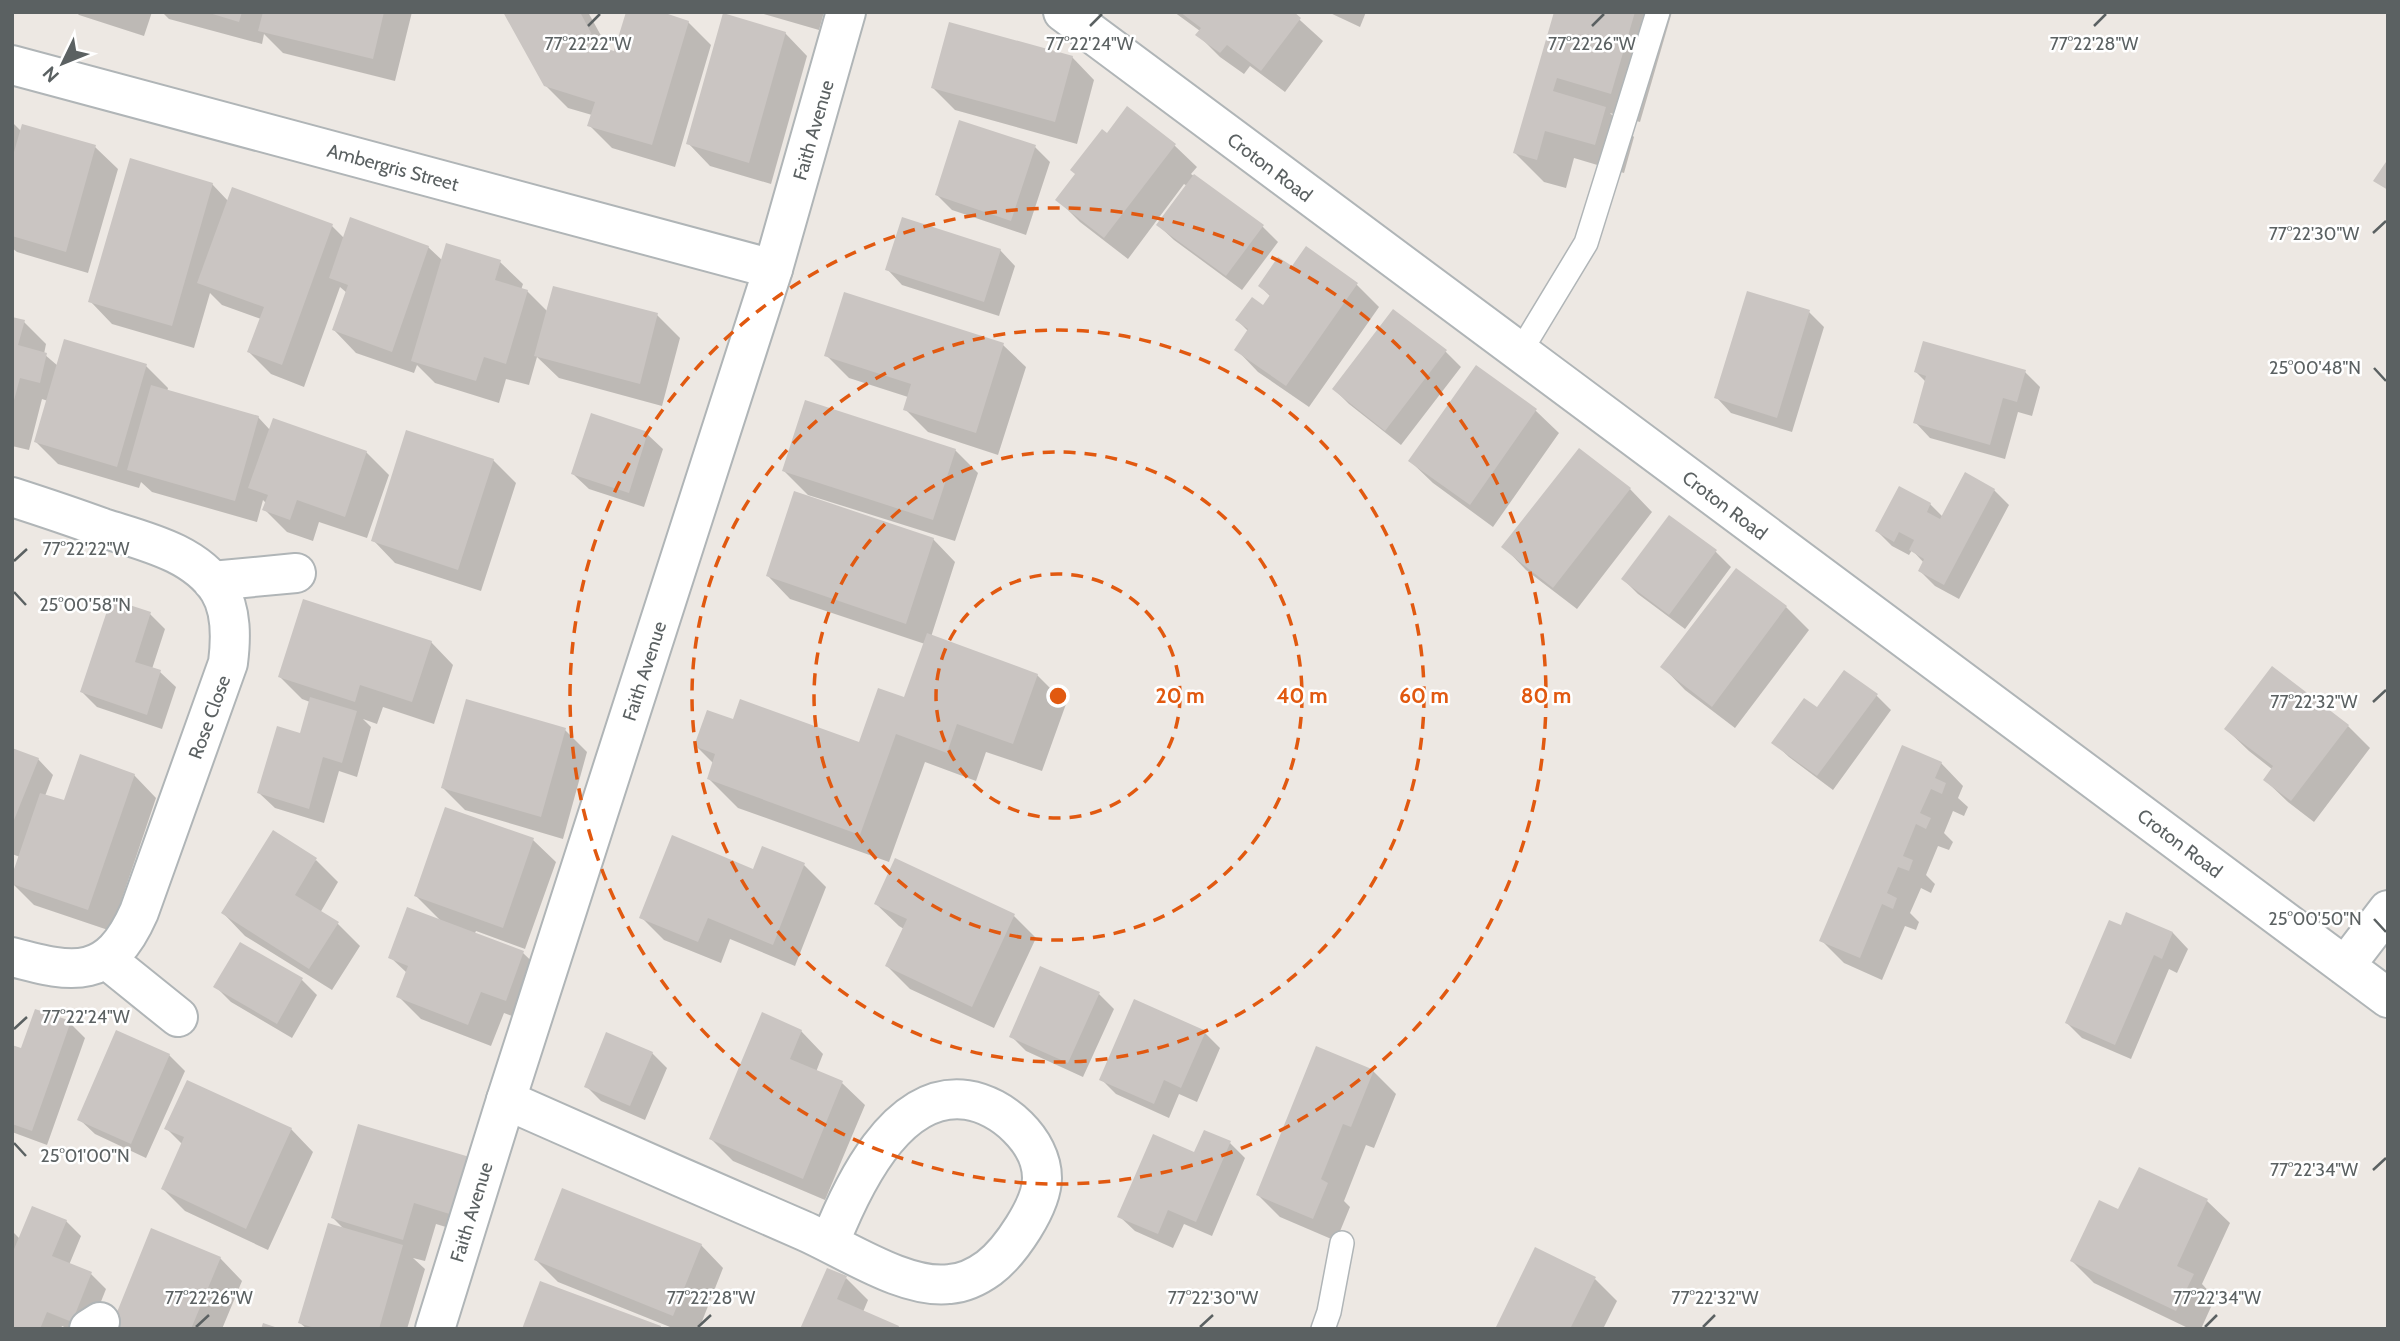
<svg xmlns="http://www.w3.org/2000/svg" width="2400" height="1341" viewBox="0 0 2400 1341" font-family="Cabin,sans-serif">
  <rect width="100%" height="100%" fill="#ede8e3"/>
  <!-- shadow -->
  <path fill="#0003" d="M76,12H152L144,36L79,15Z
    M162,12H412L395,81L283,53L264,34L262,44L169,19Z
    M505,12H588L610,52L615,53L688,22L711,45L675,167L612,148L589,125L592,115L568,108L545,85Z
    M757,12H824L819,30Z
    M1174,12H1291L1323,41L1285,92L1250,66L1244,74L1220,57L1198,35L1200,31Z
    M1328,12H1366L1360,27Z
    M1556,12H1672L1640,122L1610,113L1634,137L1624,173L1574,158L1566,188L1544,182L1515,153Z
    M785,33L807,56L771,184L710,166L688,143Z
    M1072,57L1094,80L1077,144L955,110L933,88Z
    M12,122L22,132L95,147L118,169L88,273L17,252L12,248Z
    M1174,145L1197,167L1191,174L1263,227L1278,242L1242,290L1174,240L1158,225L1187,186L1184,184L1128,259L1080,222L1058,200Z
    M1035,147L1050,162L1026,235L952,210L937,195Z
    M212,184L229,202L332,226L345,239L428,247L443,261L500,262L523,284L521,290L527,291L548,312L657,315L680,338L662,406L559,378L537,357L529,385L506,379L499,403L435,383L417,365L414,373L356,353L334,330L347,293L340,287L304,387L271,374L249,352L261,319L222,305L210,293L194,348L112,324L90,301Z
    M1000,250L1015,266L999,316L902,285L887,269Z
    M1292,269L1356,284L1379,307L1309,407L1258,372L1236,349L1248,331L1237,320L1264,308L1271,297L1260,286Z
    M1394,311L1446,352L1461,367L1401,445L1349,404L1334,389Z
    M1809,312L1824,327L1792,432L1731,413L1716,397Z
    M12,319L24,322L46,344L44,354L58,366H146L168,388L167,392L258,417L270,430L366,452L389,475L367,538L319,522L313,541L287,532L264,509L266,503L263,500L257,522L152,492L141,482L139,488L58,464L36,442L48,401L42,399L29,450L12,446Z
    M1003,345L1026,367L998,455L928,432L905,409L908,397L849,378L826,355Z
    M1476,368L1536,411L1559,433L1493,527L1433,483L1410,461Z
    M1916,372H2025L2040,387L2032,416L2018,412L2005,459L1930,438L1915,422L1926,382Z
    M647,434L663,449L644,507L589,489L573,474Z
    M955,450L978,473L955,541L808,495L784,471Z
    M1579,450L1630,489L1652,512L1577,609L1526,570L1504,547Z
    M493,460L516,483L481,591L395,563L373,540Z
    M1900,488L1930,504L1943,517L1994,490L2009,505L1959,599L1935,586L1920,571L1924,563L1912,550L1909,555L1892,546L1877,531Z
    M1669,517L1716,552L1731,567L1685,629L1638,594L1623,579Z
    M933,539L955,562L931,637L1037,675L1066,704L1042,771L986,752L976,781L925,762L889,862L738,808L709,779L714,764L696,746L734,721L860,744L905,699L925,644L790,599L768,576Z
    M1736,570L1786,607L1809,630L1735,728L1685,690L1663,667Z
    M150,614L165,629L152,669L160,672L176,687L162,729L97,707L82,692Z
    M431,642L453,665L434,724L383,707L377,724L363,719L371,727L357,777L339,771L324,823L275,808L259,793L301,735L310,702L302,699L280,677Z
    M1876,695L1891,710L1833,790L1789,757L1773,742L1817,709Z
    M2348,726L2370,748L2314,822L2288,802L2265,780L2273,770L2249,751L2226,729Z
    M565,730L587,752L563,839L465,810L443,788Z
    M12,749L38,759L53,775L45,796L65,803L134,775L156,798L111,931L34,905L12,883L20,857L12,854Z
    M1941,763L1963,786L1958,798L1968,807L1964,816L1953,811L1944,833L1953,842L1949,850L1938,846L1926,875L1935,884L1931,893L1921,888L1910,913L1919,922L1916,930L1905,926L1882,980L1844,963L1822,941Z
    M446,809L533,840L556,862L525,949L476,931L474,935L523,953L546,975L528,1022L504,1013L491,1046L421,1019L398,996L407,973L390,957L442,922L416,896Z
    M316,860L338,882L320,913L338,924L360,946L332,990L245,936L223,913Z
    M804,865L826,887L795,966L730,939L721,963L664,940L641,917Z
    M876,904L1014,916L1036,938L994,1028L910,989L887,966L904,929L899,926Z
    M2127,914L2173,933L2188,949L2177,973L2169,969L2131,1059L2082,1038L2067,1023L2122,928Z
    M302,980L317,995L292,1038L231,1002L216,987Z
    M1099,994L1114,1009L1083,1077L1026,1051L1011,1036Z
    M70,1023L85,1038L47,1145L12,1132V1047L22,1050Z
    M801,1031L823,1054L816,1072L842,1083L865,1105L825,1200L733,1161L711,1139Z
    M1205,1033L1220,1048L1197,1102L1179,1094L1169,1118L1116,1094L1101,1079Z
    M652,1053L667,1068L645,1120L601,1101L586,1086Z
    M169,1055L185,1071L146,1158L95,1134L79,1119Z
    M1373,1071L1396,1094L1374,1148L1366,1145L1344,1201L1350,1207L1336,1241L1280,1217L1258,1195Z
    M360,1126L479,1237L436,1224L425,1261L413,1258L425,1269L407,1329H307L300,1323L345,1230L333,1218Z
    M166,1128L291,1129L313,1152L268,1250L185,1211L163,1189L183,1145Z
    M1230,1143L1245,1158L1212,1236L1184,1224L1173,1248L1135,1231L1119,1216L1195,1154Z
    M2140,1169L2207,1201L2230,1223L2202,1284L2215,1298L2201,1329H2190L2094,1283L2072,1261L2119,1211Z
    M66,1221L81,1236L69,1265L91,1274L106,1289L90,1329H69L62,1326L61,1329H12V1231L20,1239Z
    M701,1245L723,1268L699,1329H675L558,1282L536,1260Z
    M220,1258L242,1281L222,1329H115Z
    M846,1278L868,1300L863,1312L899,1329H802Z
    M1595,1279L1617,1301L1603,1329H1497Z"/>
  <!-- building -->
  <path fill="#cac5c2" d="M206,12H242L239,22Z
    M263,12H384L373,59L258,31Z
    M503,12H580L598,46L614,51L626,12H662L689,21L652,145L587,126L595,102L544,86Z
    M1180,12H1294L1301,18L1261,71L1227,45L1220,53L1195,35L1201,28Z
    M1554,12H1635L1611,94L1557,78L1553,91L1606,107L1595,145L1545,131L1537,160L1513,153Z
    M723,13L786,32L749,163L686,144Z
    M949,22L1073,56L1055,122L931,88Z
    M1127,106L1176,144L1104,238L1055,200L1075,174L1070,170L1102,129L1107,133Z
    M959,120L1036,145L1011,221L935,195Z
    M22,124L96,145L66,252L12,236V159Z
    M130,158L213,183L172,326L88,302Z
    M2388,159V190L2373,181Z
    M1194,174L1264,225L1226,276L1156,225Z
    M232,187L333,224L282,365L247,352L264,307L197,283Z
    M350,217L429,246L392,352L332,330L348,285L329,278Z
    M902,217L1001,249L984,302L885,270Z
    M446,243L501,260L495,280L528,290L506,364L484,357L476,381L411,361Z
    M1306,246L1358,283L1286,386L1234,350L1248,329L1235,320L1252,297L1263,305L1270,295L1258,286L1278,257L1292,266Z
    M553,286L658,313L640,384L534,356Z
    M1747,291L1810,310L1777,418L1714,398Z
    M844,292L1004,343L976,433L903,410L911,384L824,356Z
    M1393,309L1447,350L1385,431L1332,389Z
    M12,317L25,320L18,345L47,353L40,383L20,378L13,404Z
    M64,339L147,364L117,467L34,442Z
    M1923,341L2026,370L2017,402L2003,398L1990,445L1913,423L1926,376L1914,372Z
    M1476,365L1537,409L1470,505L1408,461Z
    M151,385L259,416L235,501L127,470Z
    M805,400L956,449L933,520L782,471Z
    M591,413L648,432L629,493L571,474Z
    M273,418L367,451L345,517L297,500L290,520L262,510L268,495L248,488Z
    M406,430L494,459L458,570L371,541Z
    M1579,448L1631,488L1553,588L1501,547Z
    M1965,472L1995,489L1944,585L1918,571L1924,559L1909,550L1914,540L1899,532L1894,542L1875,531L1899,486L1931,503L1927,512L1940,519Z
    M794,491L934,538L906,624L766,576Z
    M1669,515L1717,550L1669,615L1621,579Z
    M1736,568L1787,606L1712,707L1660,667Z
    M111,599L151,612L135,662L161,670L147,715L80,692Z
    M303,599L432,641L412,702L360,685L355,702L278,677Z
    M927,633L1038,674L1013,744L957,724L947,753L896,734L860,835L707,779L715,754L694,746L707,710L733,719L740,699L859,742L878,688L904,697Z
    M2272,666L2349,725L2291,801L2263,780L2273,766L2224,729Z
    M1844,670L1878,694L1817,776L1771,743L1804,698L1817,707Z
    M310,697L357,711L342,763L323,757L309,809L257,793L277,726L300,733Z
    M466,699L566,728L541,817L441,788Z
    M1902,745L1942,762L1935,778L1946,783L1942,794L1931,789L1920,813L1931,818L1926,829L1916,824L1903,856L1913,860L1909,871L1898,867L1887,893L1897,898L1893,909L1882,904L1860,958L1819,941Z
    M12,748L39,758L12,825Z
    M80,754L135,774L88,910L12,884V875L40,793L64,800Z
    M445,807L534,838L503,928L414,896Z
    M273,830L317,858L295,895L339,922L309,969L221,913Z
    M672,835L753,869L762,846L805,863L773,945L708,918L698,942L639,918Z
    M895,858L1015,914L972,1007L885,966L907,919L874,904Z
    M407,907L524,951L506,1001L481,992L468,1025L396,997L408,966L388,958Z
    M2126,912L2173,932L2162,959L2154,955L2115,1045L2065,1023L2109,920L2121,925Z
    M240,942L303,978L277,1024L213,987Z
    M1040,966L1100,992L1068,1063L1009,1037Z
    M1134,999L1206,1031L1181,1088L1164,1080L1154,1104L1099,1080Z
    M35,1009L71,1021L32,1131L12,1124V1045L21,1048Z
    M762,1012L802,1030L790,1059L843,1081L803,1179L709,1139Z
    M116,1030L170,1054L131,1144L77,1120Z
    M606,1032L653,1052L630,1106L584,1087Z
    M1316,1046L1374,1070L1351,1127L1343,1124L1321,1179L1328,1183L1313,1219L1256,1195Z
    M187,1080L292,1128L246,1229L161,1189L184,1137L164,1129Z
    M358,1124L473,1158L456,1216L414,1203L403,1240L331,1218Z
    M1204,1130L1231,1141L1196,1222L1168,1210L1158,1234L1117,1217L1153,1134L1194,1152Z
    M2139,1167L2208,1199L2177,1266L2194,1274L2176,1311L2070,1261L2099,1200L2118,1209Z
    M562,1188L702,1244L673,1316L534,1260Z
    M32,1206L67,1220L52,1256L92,1272L72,1322L47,1312L40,1329H12V1254Z
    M328,1223L403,1245L379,1329H318L298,1323Z
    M151,1228L221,1257L191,1329L111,1327Z
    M1535,1247L1596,1277L1570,1329H1495Z
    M827,1268L847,1276L837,1299L899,1326L898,1329H800Z
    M540,1281L661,1326L660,1329H522Z
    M263,1323L278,1328V1329H261Z"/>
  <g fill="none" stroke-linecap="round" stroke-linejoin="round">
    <!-- service casing -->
    <g stroke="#b0b5b7" stroke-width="26">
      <path id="service" d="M1520,352L1586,243L1658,12
        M1323,1329L1329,1312L1342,1243"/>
    </g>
    <!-- minor casing -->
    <g stroke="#b0b5b7" stroke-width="42">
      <path id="minor" d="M1063,12L2388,998
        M12,65L773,269
        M12,497C43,507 73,517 103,528C143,541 195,552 219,590C232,611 231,639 228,663L139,912C109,980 75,974 12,957
        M212,581L296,573
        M106,959L178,1017
        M2345,966L2388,910
        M506,1100C605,1144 703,1187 802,1230C844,1248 905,1290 950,1284C963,1283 978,1276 989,1268C1010,1252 1042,1206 1042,1178C1042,1141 1002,1105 967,1100C896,1090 851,1189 830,1242
        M89,1329L100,1322"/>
    </g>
    <!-- tertiary casing -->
    <g stroke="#b0b5b7" stroke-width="42">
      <path id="tertiary" d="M435,1329L506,1100L773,269L846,12"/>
    </g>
    <!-- service -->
    <use href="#service" stroke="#fff" stroke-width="23"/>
    <!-- minor -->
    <use href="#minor" stroke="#fff" stroke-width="38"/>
    <!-- tertiary -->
    <use href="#tertiary" stroke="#fff" stroke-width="38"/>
  </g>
  <!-- ticks -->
  <path fill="none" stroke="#5b6162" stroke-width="2.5" d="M588,26L600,14M1090,26L1102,14M1592,26L1604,14M2094,26L2106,14M2373,233L2386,221M2374,368L2386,381M14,561L27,549M14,592L26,605M2373,702L2386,690M2374,919L2386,932M14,1029L27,1017M14,1143L26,1156M2373,1170L2386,1158M196,1327L209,1315M698,1327L711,1315M1200,1327L1213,1315M1703,1327L1715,1315M2205,1327L2217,1315"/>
  <!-- distance rings -->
  <g fill="none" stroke="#e15910" stroke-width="3.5" stroke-dasharray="12 9">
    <circle cx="1058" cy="696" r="122"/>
    <circle cx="1058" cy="696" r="244"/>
    <circle cx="1058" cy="696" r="366"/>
    <circle cx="1058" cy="696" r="488"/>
  </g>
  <g text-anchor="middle" stroke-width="5" stroke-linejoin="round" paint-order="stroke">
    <!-- street labels -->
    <g font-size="19" fill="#5b6162" stroke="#fff">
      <text transform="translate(813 130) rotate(-74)" y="7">Faith Avenue</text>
      <text transform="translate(393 167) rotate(15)" y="7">Ambergris Street</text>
      <text transform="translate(1270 167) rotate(37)" y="7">Croton Road</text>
      <text transform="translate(1725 505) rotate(37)" y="7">Croton Road</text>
      <text transform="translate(644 671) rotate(-72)" y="7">Faith Avenue</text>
      <text transform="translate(209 717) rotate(-70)" y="7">Rose Close</text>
      <text transform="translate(2180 843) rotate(37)" y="7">Croton Road</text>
      <text transform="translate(471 1212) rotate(-73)" y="7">Faith Avenue</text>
    </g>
  </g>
  <g font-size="18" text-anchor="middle" fill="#5b6162" stroke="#fff" stroke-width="5" stroke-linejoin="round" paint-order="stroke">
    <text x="588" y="50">77°22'22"W</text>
    <text x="1090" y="50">77°22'24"W</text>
    <text x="1592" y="50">77°22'26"W</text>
    <text x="2094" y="50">77°22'28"W</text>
    <text x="2314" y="240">77°22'30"W</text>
    <text x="2315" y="374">25°00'48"N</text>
    <text x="86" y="555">77°22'22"W</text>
    <text x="85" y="611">25°00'58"N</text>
    <text x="2314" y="708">77°22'32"W</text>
    <text x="2315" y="925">25°00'50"N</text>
    <text x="86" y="1023">77°22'24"W</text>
    <text x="85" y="1162">25°01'00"N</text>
    <text x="2314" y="1176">77°22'34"W</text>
    <text x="209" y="1304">77°22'26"W</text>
    <text x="711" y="1304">77°22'28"W</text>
    <text x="1213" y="1304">77°22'30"W</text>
    <text x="1715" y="1304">77°22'32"W</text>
    <text x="2217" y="1304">77°22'34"W</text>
  </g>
  <circle cx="1058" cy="696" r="10" fill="#e15910" stroke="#fff" stroke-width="3.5"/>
  <g font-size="21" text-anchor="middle" font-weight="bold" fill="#e15910" stroke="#fff" stroke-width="5" stroke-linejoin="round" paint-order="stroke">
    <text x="1180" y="703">20 m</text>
    <text x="1302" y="703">40 m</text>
    <text x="1424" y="703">60 m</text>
    <text x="1546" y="703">80 m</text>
  </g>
  <!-- border -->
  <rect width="2400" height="1341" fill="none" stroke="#5b6162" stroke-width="28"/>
  <!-- north arrow -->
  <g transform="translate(63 63) rotate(227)" stroke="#ffffff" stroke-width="5" paint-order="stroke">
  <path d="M0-5L12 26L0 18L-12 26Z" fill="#5b6162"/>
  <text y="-10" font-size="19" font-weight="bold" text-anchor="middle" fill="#5b6162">N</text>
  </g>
</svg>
